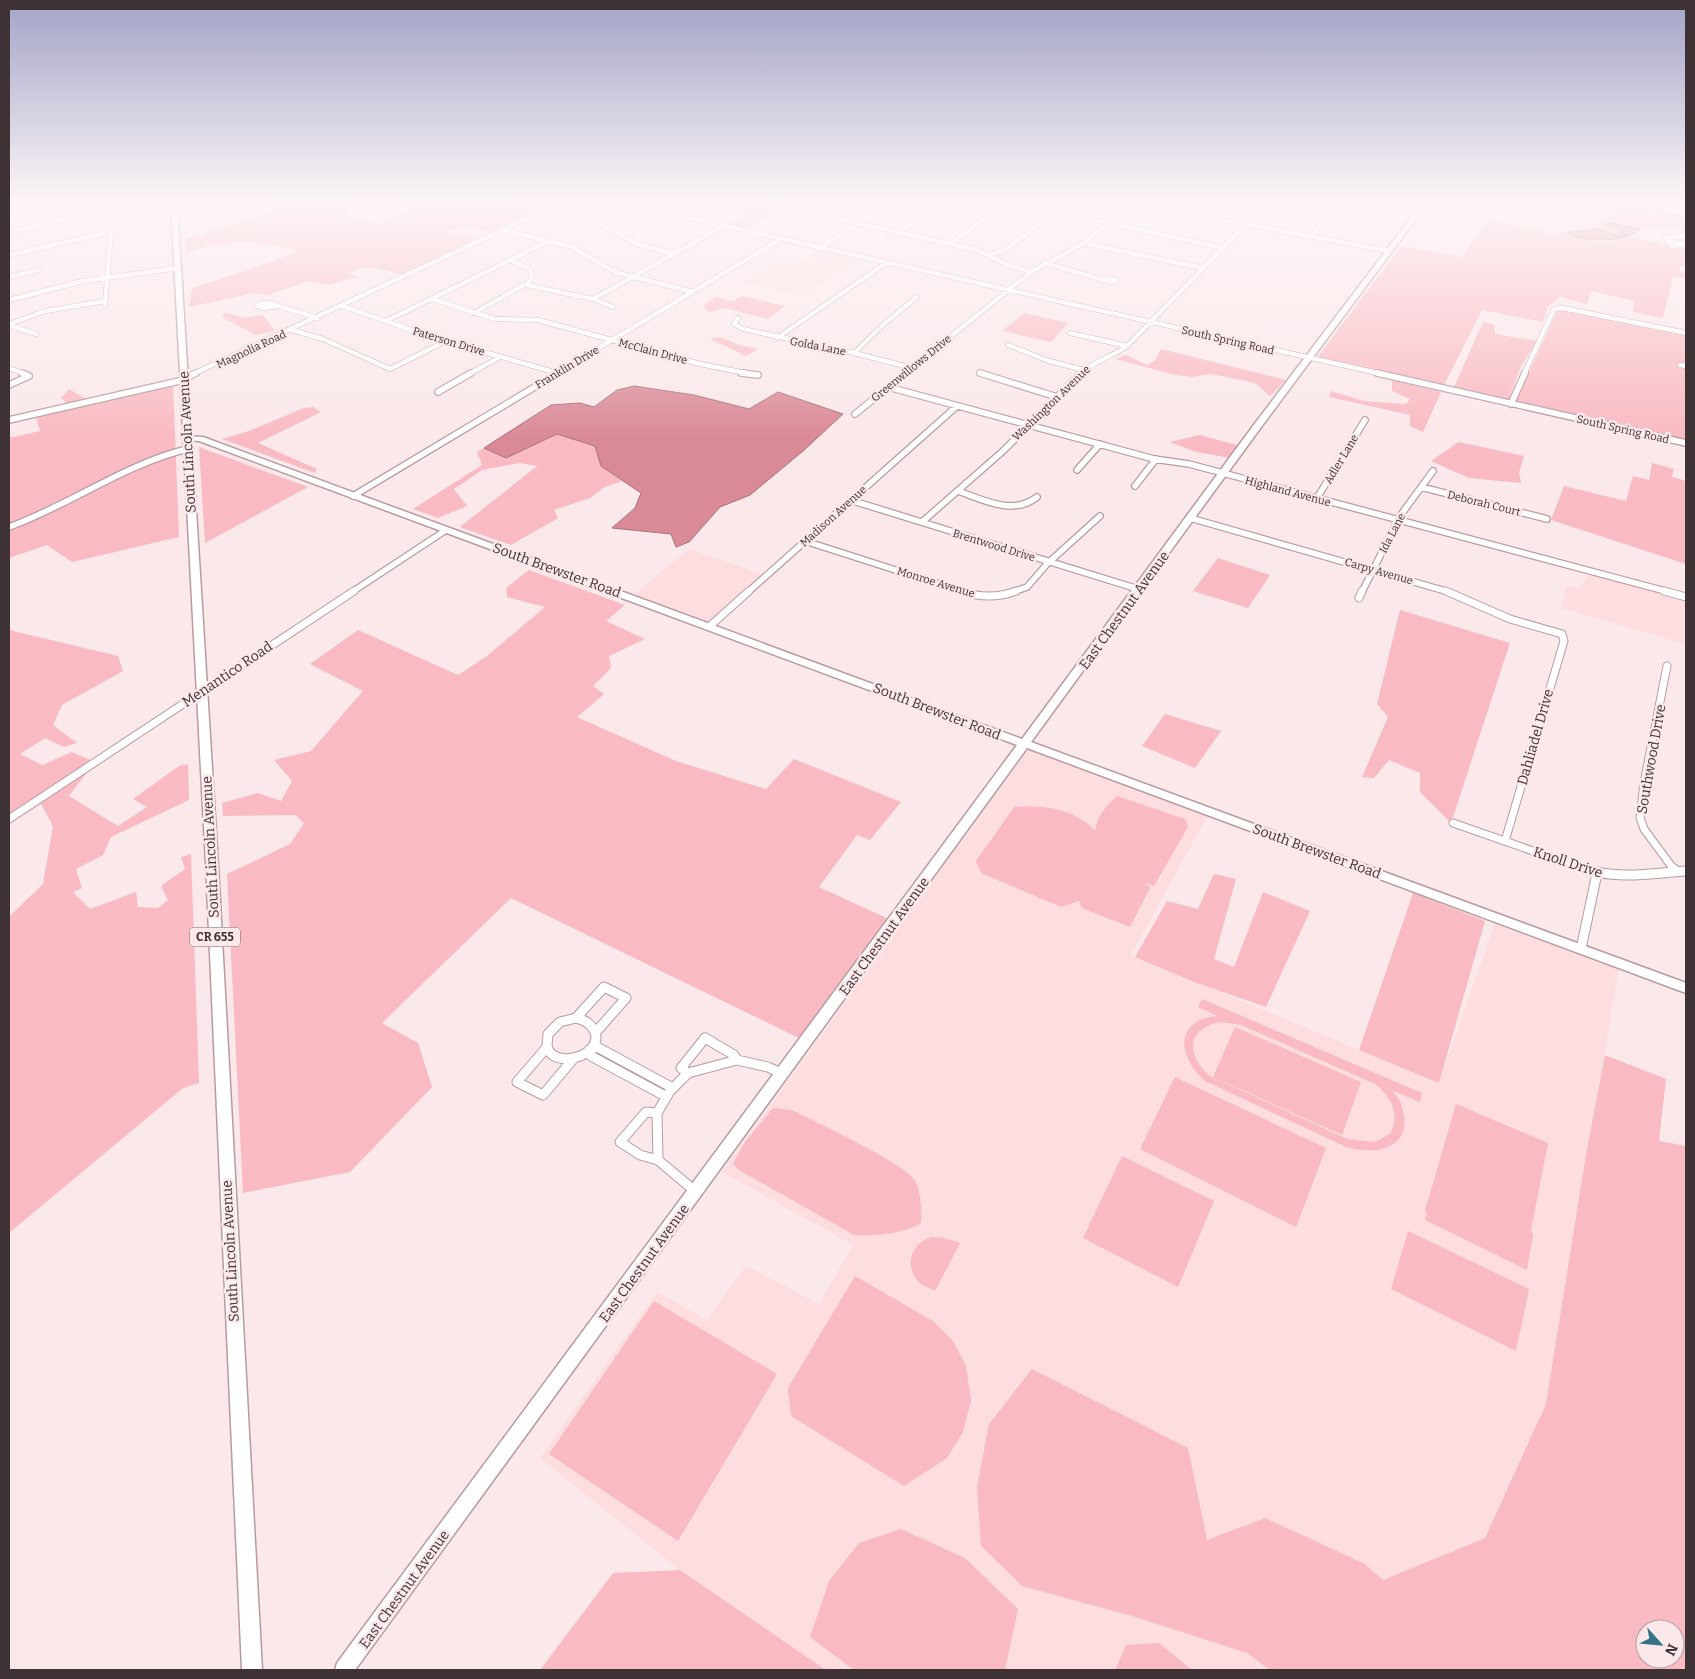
<svg xmlns="http://www.w3.org/2000/svg" width="1695" height="1679" viewBox="0 0 1695 1679" font-family="Bitter,serif">
  <rect width="100%" height="100%" fill="#fbe8ea"/>
  <!-- built -->
  <path fill="#fedde1" d="M821,249L859,258L803,296L743,282L771,264L790,269Z
    M689,549L731,563L763,575L708,623L632,596Z
    M1592,571L1686,596V644L1561,608L1567,586L1579,588Z
    M1029,749L1208,815L1131,955L1439,1083L1495,923L1619,967L1546,1404L1485,1538L1383,1580L1333,1670H826L680,1570L540,1458L657,1292L707,1320L746,1266L819,1304L853,1245L722,1172Z"/>
  <!-- green -->
  <path fill="#f9bac3" fill-rule="evenodd" d="M277,203H368L340,214L379,224L411,210L386,203H524L543,210L490,232L471,227L446,231L482,240C470,246 415,275 407,275C391,274 363,260 350,274L360,278L345,280L331,285L309,281L268,295L255,293L189,307L192,288L269,263L297,251C256,240 225,237 185,254L186,239L270,212L277,207Z
    M705,203H793L748,228L729,224L745,213L741,210Z
    M1620,203H1629L1686,215V231L1672,226L1640,229L1613,223H1610L1613,227L1619,229V234H1611L1601,229L1568,233L1593,240L1594,243L1634,238L1686,249V267L1680,266L1678,271L1686,273V279L1673,277L1663,318L1633,312L1634,301L1591,291L1587,304L1560,297L1548,307L1543,322L1482,310L1443,387L1317,358L1401,246L1462,257L1489,219L1551,233L1588,229L1597,226L1618,210L1614,207Z
    M743,296L785,306L768,319L725,308L708,312L704,305L716,297L732,301Z
    M1558,309L1686,334V442L1515,403Z
    M224,312L244,318L263,315L275,331L256,335L223,318Z
    M1025,313L1068,323L1051,342L1002,331Z
    M1483,322L1495,325V334L1537,341L1521,366L1508,401L1453,389Z
    M721,337L739,345L758,349L746,356L710,339Z
    M1161,349L1286,380L1270,396L1255,383L1211,374L1191,377L1171,374L1116,359L1126,355L1147,365L1155,360Z
    M1392,380L1441,392L1423,432L1410,426V415L1329,397L1331,391L1364,401L1406,404L1410,399L1392,391Z
    M173,383L179,537L72,562L47,545L9,558V438L40,431L35,414L71,406L61,398L69,389L89,401Z
    M313,407L321,412L258,443L317,469L315,473L222,439L249,431L304,408Z
    M557,434L596,446L601,466L622,481L603,488L590,498L554,510L558,518L511,545L460,527L537,466L519,463L482,470L454,489L467,506L438,518L413,509L482,465L477,452L484,448L506,458Z
    M1199,435L1237,445L1230,458L1196,452L1170,442Z
    M1459,442L1524,456L1519,473L1521,483L1469,478L1431,461Z
    M199,447L308,487L205,543Z
    M1652,463L1674,469L1672,477L1686,481V564L1551,520L1564,486L1626,501L1633,476L1649,480Z
    M1218,558L1270,575L1248,608L1193,591Z
    M529,570L625,605L606,621L645,639L609,656L611,668L593,686L604,694L577,717L676,761L766,789L794,759L901,802L870,840L857,835L819,887L895,922L807,1042L511,898L382,1023L418,1043L432,1087L350,1172L243,1193L227,874L290,844L304,823L295,815L223,816L222,803L258,793L281,801L292,781L274,760L311,751L363,691L310,664L358,630L458,675L487,656L545,607L507,597L506,588Z
    M1400,610L1510,643L1451,823L1420,792V773L1389,760L1374,778L1362,777L1388,717L1377,704Z
    M9,630L118,656L123,671L62,705L53,725L77,743L64,747L45,738L20,754L42,765L72,752L95,762L69,796L118,826L147,807L133,799L179,766L188,764L189,800L111,837L103,855L76,869L82,888L73,892L90,909L136,892L138,907L158,908L168,900L161,886L185,869L181,857L191,854L199,1083L183,1088L9,1233V962L11,960L9,957V917L43,884L53,826L41,804L9,824Z
    M1165,714L1221,731L1195,768L1142,746Z
    M1117,796L1185,819L1188,827L1154,886L1146,883L1150,888L1130,927L1082,908L1079,901L1061,907L981,873L976,861L1014,807C1043,805 1075,808 1095,831C1097,815 1106,807 1117,796Z
    M1214,874L1236,879L1214,959L1234,967L1263,892L1310,911L1266,1007L1197,983L1135,957L1167,901L1198,909Z
    M1413,893L1485,921L1439,1083L1359,1050Z
    M1202,999L1422,1093L1420,1102L1393,1091C1396,1096 1401,1101 1402,1108C1415,1148 1376,1156 1346,1147L1205,1081C1188,1066 1172,1037 1198,1021C1204,1018 1211,1017 1217,1016L1198,1007ZM1220,1022L1241,1025L1375,1084C1391,1097 1401,1115 1390,1134L1375,1142L1347,1139L1210,1076C1186,1056 1186,1029 1220,1022Z
    M1235,1027L1361,1082L1342,1135L1213,1077Z
    M1605,1055L1666,1079L1659,1141L1686,1146V1670H1270L1247,1653L1132,1616L1022,1586L981,1546L977,1487L989,1424L1032,1369L1188,1448L1207,1540L1265,1518L1365,1564L1383,1580L1485,1538L1546,1404L1586,1155ZM1645,1629H1675V1659H1645Z
    M1175,1077L1326,1148L1296,1227L1140,1149Z
    M1456,1104L1548,1143L1531,1230L1533,1235L1527,1270L1425,1220L1427,1213L1425,1211Z
    M773,1108L792,1110C815,1122 905,1163 915,1181C921,1193 922,1210 921,1223C902,1234 875,1236 854,1235L739,1170L733,1164L745,1142Z
    M1122,1156L1214,1201L1178,1287L1083,1238Z
    M1408,1231L1529,1289L1516,1351L1391,1289Z
    M933,1237L943,1238L960,1243L935,1291C929,1288 921,1285 917,1280C904,1264 913,1240 933,1237Z
    M855,1276L933,1321L953,1341L966,1366L971,1401L963,1432L947,1458L904,1486L791,1416L788,1388Z
    M654,1301L777,1374L678,1541L549,1454Z
    M901,1529L965,1558L1018,1609L1005,1670H854L810,1637L829,1581L859,1543Z
    M680,1570L826,1670H540L613,1573Z
    M1159,1643L1192,1670H1115L1126,1645Z"/>
  <!-- water -->
  <path fill="#da8a97" stroke="#ab7079" d="M1610,223L1640,229C1629,243 1581,243 1567,232L1601,229L1611,234H1619V229L1607,225Z
    M634,386L694,395L749,409L778,392L843,414L803,451L750,495L720,507L689,542L676,547L671,534L612,528L635,508L641,493L601,466L595,446L557,434L506,458L484,448L551,405L580,403L594,407L617,390Z"/>
  <g fill="none" stroke-linecap="round" stroke-linejoin="round">
    <!-- street-far3 casing -->
    <g stroke="#b99b9f" stroke-width="5.5">
      <path id="street-far3" d="M623,203L1382,374
        M1017,203L1223,248
        M1133,203L1389,251
        M1249,203L1264,206
        M1393,203L1421,208
        M795,209L977,250L1006,264L1031,272
        M542,212L605,227L637,244L674,254
        M90,214L111,232L105,305
        M504,230L572,247L615,272L693,292
        M9,232L139,203
        M898,233L944,203
        M1311,237L1340,203
        M1666,238L1686,235
        M1667,240L1683,245L1672,246Z
        M1082,243L1203,268
        M949,244L1007,203
        M819,248L890,203
        M9,255L111,232
        M990,255L1008,248L1057,211
        M1044,263L1111,282L1117,280L1104,278
        M9,277L39,270
        M526,285L593,299L613,307
        M432,299L495,319L538,320L700,364L751,374
        M593,299L724,226
        M9,300L83,281L178,268
        M277,306L265,308L257,306L262,303H269L317,318
        M342,306L432,337L557,373
        M474,313L529,282L532,276L530,269L510,260
        M738,318L734,324L743,329L854,353L912,368
        M386,321L549,241
        M9,324L45,311L105,301
        M9,325L36,334
        M292,330L323,339L390,369L446,341
        M1070,333L1127,346
        M777,338L886,263
        M1008,345L1049,361L1084,370
        M854,353L884,324L917,297
        M1680,365L1686,366
        M9,368L25,374
        M979,373L984,374
        M193,374L561,203
        M469,374L500,357
        M555,374L781,239
        M904,374L1031,272L1084,243L1109,222
        M1080,374C1094,360 1111,358 1127,346L1267,203
        M1524,374L1554,309L1563,308L1686,333"/>
    </g>
    <!-- street-far2 casing -->
    <g stroke="#b99b9f" stroke-width="8">
      <path id="street-far2" d="M22,373L29,376
        M741,373L758,375
        M980,373L1057,397
        M1377,373L1686,443
        M9,385L29,376
        M888,387L1154,459L1189,464L1669,592
        M438,392L471,373
        M1511,404L1525,373
        M855,414L906,373
        M9,420L179,381L196,373
        M1077,470L1100,444
        M1135,486L1156,459
        M1421,487L1547,519
        M958,491C984,500 1013,516 1037,497
        M353,496L558,373
        M1317,498L1365,420
        M850,500L1138,589
        M1190,518L1449,592
        M922,522L1003,451L1081,373
        M9,527C70,505 123,465 187,449
        M805,541L964,592
        M352,592L446,530
        M748,592L957,406
        M1013,592L1027,587L1047,564L1100,516
        M1362,592L1400,516L1433,471"/>
    </g>
    <!-- street-far1 casing -->
    <g stroke="#b99b9f" stroke-width="9">
      <path id="street-far1" d="M960,591C978,597 998,598 1016,591
        M1446,591L1510,619L1562,634L1564,641L1505,841
        M1664,591L1686,597
        M1359,598L1362,591
        M710,626L749,591
        M1667,666L1644,783L1640,817L1644,829L1675,871
        M9,819L354,591
        M1453,823L1590,871"/>
    </g>
    <!-- street casing -->
    <g stroke="#b99b9f" stroke-width="11">
      <path id="street" d="M1586,869C1617,880 1654,873 1686,871
        M1674,869L1676,872
        M1581,949L1597,873
        M576,1018C591,1021 603,1035 591,1049C581,1060 551,1065 547,1046C547,1043 548,1037 548,1034L560,1022Z
        M576,1018L604,987L626,998L596,1032
        M705,1038L734,1055L737,1060L688,1073L681,1068Z
        M547,1047L517,1082L543,1095L574,1058
        M737,1060L768,1067L783,1074
        M665,1096L591,1056L589,1050L597,1047L671,1087
        M646,1112L657,1113L658,1160L640,1155L620,1142Z
        M657,1113L670,1091L688,1073
        M658,1160L696,1192"/>
    </g>
    <!-- secondary casing -->
    <g stroke="#b99b9f" stroke-width="3">
      <path id="secondary" d="M1422,203H1428L1259,430L1031,742L1686,983V993L1027,748L355,1670H335L337,1663L1017,745L199,441L184,440V436L203,437L1022,739L1253,426Z"/>
    </g>
    <!-- primary casing -->
    <g stroke="#b99b9f" stroke-width="3">
      <path id="primary" d="M171,203H177L218,865L262,1670H242L206,865Z
        M1633,203H1645L1686,212V216Z"/>
    </g>
    <!-- street-far3 -->
    <use href="#street-far3" stroke="#fff" stroke-width="4.5"/>
    <!-- street-far2 -->
    <use href="#street-far2" stroke="#fff" stroke-width="5.5"/>
    <!-- street-far1 -->
    <use href="#street-far1" stroke="#fff" stroke-width="7"/>
    <!-- street -->
    <use href="#street" stroke="#fff" stroke-width="9"/>
    <!-- secondary -->
    <use href="#secondary" fill="#fff" fill-rule="evenodd"/>
    <!-- primary -->
    <use href="#primary" fill="#fff" fill-rule="evenodd"/>
  </g>
  <!-- sky -->
  <linearGradient id="sky" x2="0" y2="1"><stop stop-color="#a2a3c8"/><stop offset="0.46" stop-color="#fdf5f6"/><stop offset="1" stop-color="#fdf5f6" stop-opacity="0"/></linearGradient>
  <rect width="1695" height="438" fill="url(#sky)"/>
  <g text-anchor="middle" stroke-width="5" stroke-linejoin="round" paint-order="stroke">
    <!-- far-street labels -->
    <g font-size="11" fill="#3e3234" stroke="#fbe8ea">
      <text transform="translate(1228 340) rotate(13)" y="4">South Spring Road</text>
      <text transform="translate(449 341) rotate(17)" y="4">Paterson Drive</text>
      <text transform="translate(818 346) rotate(11)" y="4">Golda Lane</text>
      <text transform="translate(251 349) rotate(-25)" y="4">Magnolia Road</text>
      <text transform="translate(653 351) rotate(15)" y="4">McClain Drive</text>
      <text transform="translate(567 367) rotate(-31)" y="4">Franklin Drive</text>
      <text transform="translate(911 368) rotate(-39)" y="4">Greenwillows Drive</text>
      <text transform="translate(1051 403) rotate(-44)" y="4">Washington Avenue</text>
      <text transform="translate(1623 429) rotate(13)" y="4">South Spring Road</text>
      <text transform="translate(1341 459) rotate(-59)" y="4">Adler Lane</text>
      <text transform="translate(1288 491) rotate(15)" y="4">Highland Avenue</text>
      <text transform="translate(1484 503) rotate(14)" y="4">Deborah Court</text>
      <text transform="translate(833 516) rotate(-42)" y="4">Madison Avenue</text>
      <text transform="translate(1392 533) rotate(-62)" y="4">Ida Lane</text>
      <text transform="translate(994 545) rotate(17)" y="4">Brentwood Drive</text>
      <text transform="translate(1379 571) rotate(16)" y="4">Carpy Avenue</text>
      <text transform="translate(936 582) rotate(17)" y="4">Monroe Avenue</text>
    </g>
    <!-- shield labels -->
    <rect fill="#fbe8ea" stroke="#77696b" stroke-width="1" x="190" y="927.5" width="50" height="19" rx="4"/>
    <g font-size="12" font-weight="bold" fill="#3e3234">
      <text x="215" y="941">CR 655</text>
    </g>
    <!-- street labels -->
    <g font-size="14" fill="#3e3234" stroke="#fbe8ea">
      <text transform="translate(187 442) rotate(-93)" y="5">South Lincoln Avenue</text>
      <text transform="translate(557 570) rotate(20)" y="5">South Brewster Road</text>
      <text transform="translate(1124 610) rotate(-54)" y="5">East Chestnut Avenue</text>
      <text transform="translate(227 674) rotate(-34)" y="5">Menantico Road</text>
      <text transform="translate(937 711) rotate(21)" y="5">South Brewster Road</text>
      <text transform="translate(1535 737) rotate(-74)" y="5">Dahliadel Drive</text>
      <text transform="translate(1651 759) rotate(-80)" y="5">Southwood Drive</text>
      <text transform="translate(210 847) rotate(-93)" y="5">South Lincoln Avenue</text>
      <text transform="translate(1317 851) rotate(20)" y="5">South Brewster Road</text>
      <text transform="translate(1568 862) rotate(18)" y="5">Knoll Drive</text>
      <text transform="translate(884 936) rotate(-54)" y="5">East Chestnut Avenue</text>
      <text transform="translate(230 1251) rotate(-93)" y="5">South Lincoln Avenue</text>
      <text transform="translate(644 1263) rotate(-54)" y="5">East Chestnut Avenue</text>
      <text transform="translate(404 1589) rotate(-54)" y="5">East Chestnut Avenue</text>
    </g>
  </g>
  <!-- border -->
  <rect width="1695" height="1679" fill="none" stroke="#3e3234" stroke-width="20"/>
  <!-- north arrow -->
  <g transform="translate(1660 1644) rotate(117)"><circle r="24" fill="#fbe8ea" stroke="#af9fa1"/>
  <path d="M0-4L9 19L0 12L-9 19Z" fill="#327386"/>
  <text y="-8" font-size="14" font-weight="bold" text-anchor="middle" fill="#3e3234">N</text>
  </g>
</svg>
